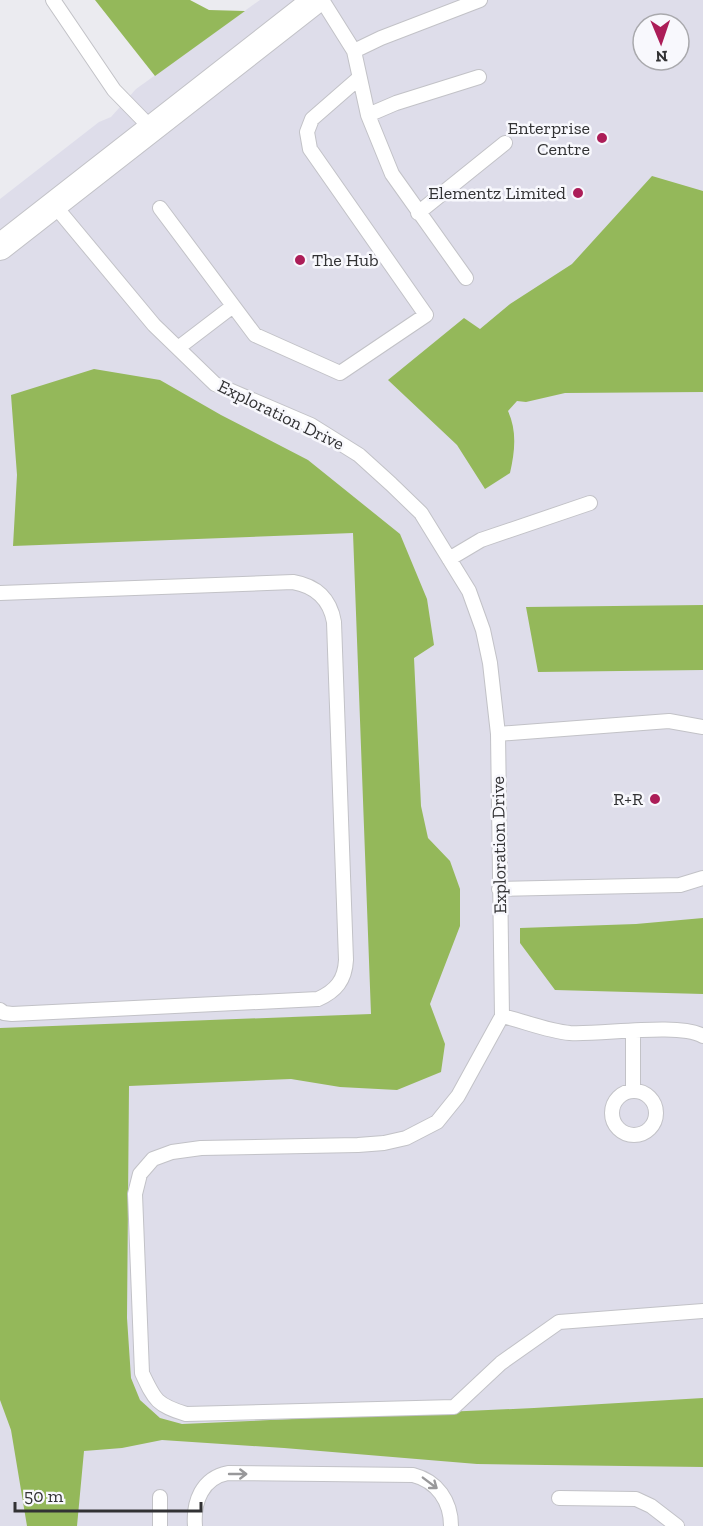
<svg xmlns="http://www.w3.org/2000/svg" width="703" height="1526" viewBox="0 0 703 1526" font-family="'Zilla Slab',serif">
  <rect width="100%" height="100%" fill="#ebebf0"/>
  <!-- built -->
  <path fill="#deddea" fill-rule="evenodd" d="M260,0H703V1526H0V199L99,122L111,117L136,89ZM643,24H679V60H643Z"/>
  <!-- forest -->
  <path fill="#94b85a" d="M95,0H190L209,10L245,11L155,76Z
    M652,176L703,191V392L565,393L526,402L517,401L508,411C517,431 515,451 510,473L485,489L457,445L388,380L464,318L480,329L510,304L572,264Z
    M94,369L160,380L221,415L308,460L400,534L427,599L434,645L414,658L421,806L428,838L450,861L460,889V926L430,1004L445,1044L441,1072L397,1090L340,1087L291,1079L129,1086L127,1318L131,1378L140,1400L160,1418L182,1424L534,1408L703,1398V1467L477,1464L284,1448L162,1440L122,1448L84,1451L77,1526H27L11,1430L0,1400V1028L371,1014L353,533L13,546L17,475L11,395Z
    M703,605V670L538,672L526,607Z
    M703,918V994L555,990L520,943V928L636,924Z"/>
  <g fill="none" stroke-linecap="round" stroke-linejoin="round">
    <!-- lane casing -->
    <g stroke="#c2c2c7" stroke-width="16">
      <path id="lane" d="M53,0L114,90L152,129
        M322,0L354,51L368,115L392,174L466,278
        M354,51L381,38L480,0
        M368,115L396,103L479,77
        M55,206L154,325L215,384L311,425L359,455L391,484L421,513L469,591L483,630L490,663L498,734L502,1016C524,1021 547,1031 570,1033C601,1035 679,1022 703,1036
        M160,208L255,335L340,373L426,315L310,149L307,132L312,119L359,78
        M418,213L505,143
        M178,348L233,306
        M449,559L481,540L590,503
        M0,593L293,582C316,586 330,599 334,622L346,960C345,980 336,991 318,999L12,1014L4,1013L0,1010
        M498,734L669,721L703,727
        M499,889L680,885L703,878
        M502,1016L458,1096L437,1122L406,1138L384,1143L358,1145L201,1148L172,1152L153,1159L140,1174L135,1194L142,1373C155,1401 157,1405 186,1414L454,1407L501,1363L559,1322L703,1311
        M633,1031V1089
        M612 1113a22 22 0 1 1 44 0a22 22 0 1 1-44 0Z
        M160,1497V1526
        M559,1498L636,1499L651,1506L677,1526
        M195,1526C193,1502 202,1478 228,1473L413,1475C437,1481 451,1501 451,1526"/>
    </g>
    <!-- street casing -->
    <g stroke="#c2c2c7" stroke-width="28">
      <path id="street" d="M0,247L316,0"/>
    </g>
    <!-- lane -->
    <use href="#lane" stroke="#fff" stroke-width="14"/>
    <!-- street -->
    <use href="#street" stroke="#fff" stroke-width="26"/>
  </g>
  <!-- one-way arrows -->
  <defs><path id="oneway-shaft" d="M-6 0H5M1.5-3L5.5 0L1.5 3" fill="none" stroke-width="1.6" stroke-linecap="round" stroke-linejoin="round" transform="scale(1.5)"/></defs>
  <g stroke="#98989a">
    <use href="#oneway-shaft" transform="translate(238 1474)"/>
    <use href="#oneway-shaft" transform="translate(430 1483) rotate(37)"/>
  </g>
  <!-- markers -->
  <g fill="#ac1d58" stroke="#f8f8fd" stroke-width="2">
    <circle cx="602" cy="138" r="6"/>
    <circle cx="578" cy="193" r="6"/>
    <circle cx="300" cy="260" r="6"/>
    <circle cx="655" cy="799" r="6"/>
  </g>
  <g text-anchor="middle" stroke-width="5" stroke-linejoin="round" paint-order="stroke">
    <!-- poi labels -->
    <g font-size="18" fill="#323234" stroke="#f8f8fd" text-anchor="end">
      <text x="590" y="134">Enterprise<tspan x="590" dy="21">Centre</tspan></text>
      <text x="566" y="199">Elementz Limited</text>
      <text x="312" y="266" text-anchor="start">The Hub</text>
      <text x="643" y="805">R+R</text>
    </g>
    <!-- street labels -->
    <g font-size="18" fill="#323234" stroke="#f8f8fd">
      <text transform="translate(281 415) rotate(26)" y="6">Exploration Drive</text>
      <text transform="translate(499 845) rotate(-91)" y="6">Exploration Drive</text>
    </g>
  </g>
  <!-- north arrow -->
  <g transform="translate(661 42) rotate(178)"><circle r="28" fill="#f8f8fd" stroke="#a9a9ad" stroke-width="1.5"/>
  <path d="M0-4.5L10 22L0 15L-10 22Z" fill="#ac1d58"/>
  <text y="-9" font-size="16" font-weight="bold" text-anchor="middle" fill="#323234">N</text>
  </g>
  <!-- scale -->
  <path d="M15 1502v9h186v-9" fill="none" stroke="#323234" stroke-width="3"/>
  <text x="24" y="1502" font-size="18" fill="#323234" stroke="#f8f8fd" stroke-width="4.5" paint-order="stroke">50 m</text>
</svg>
